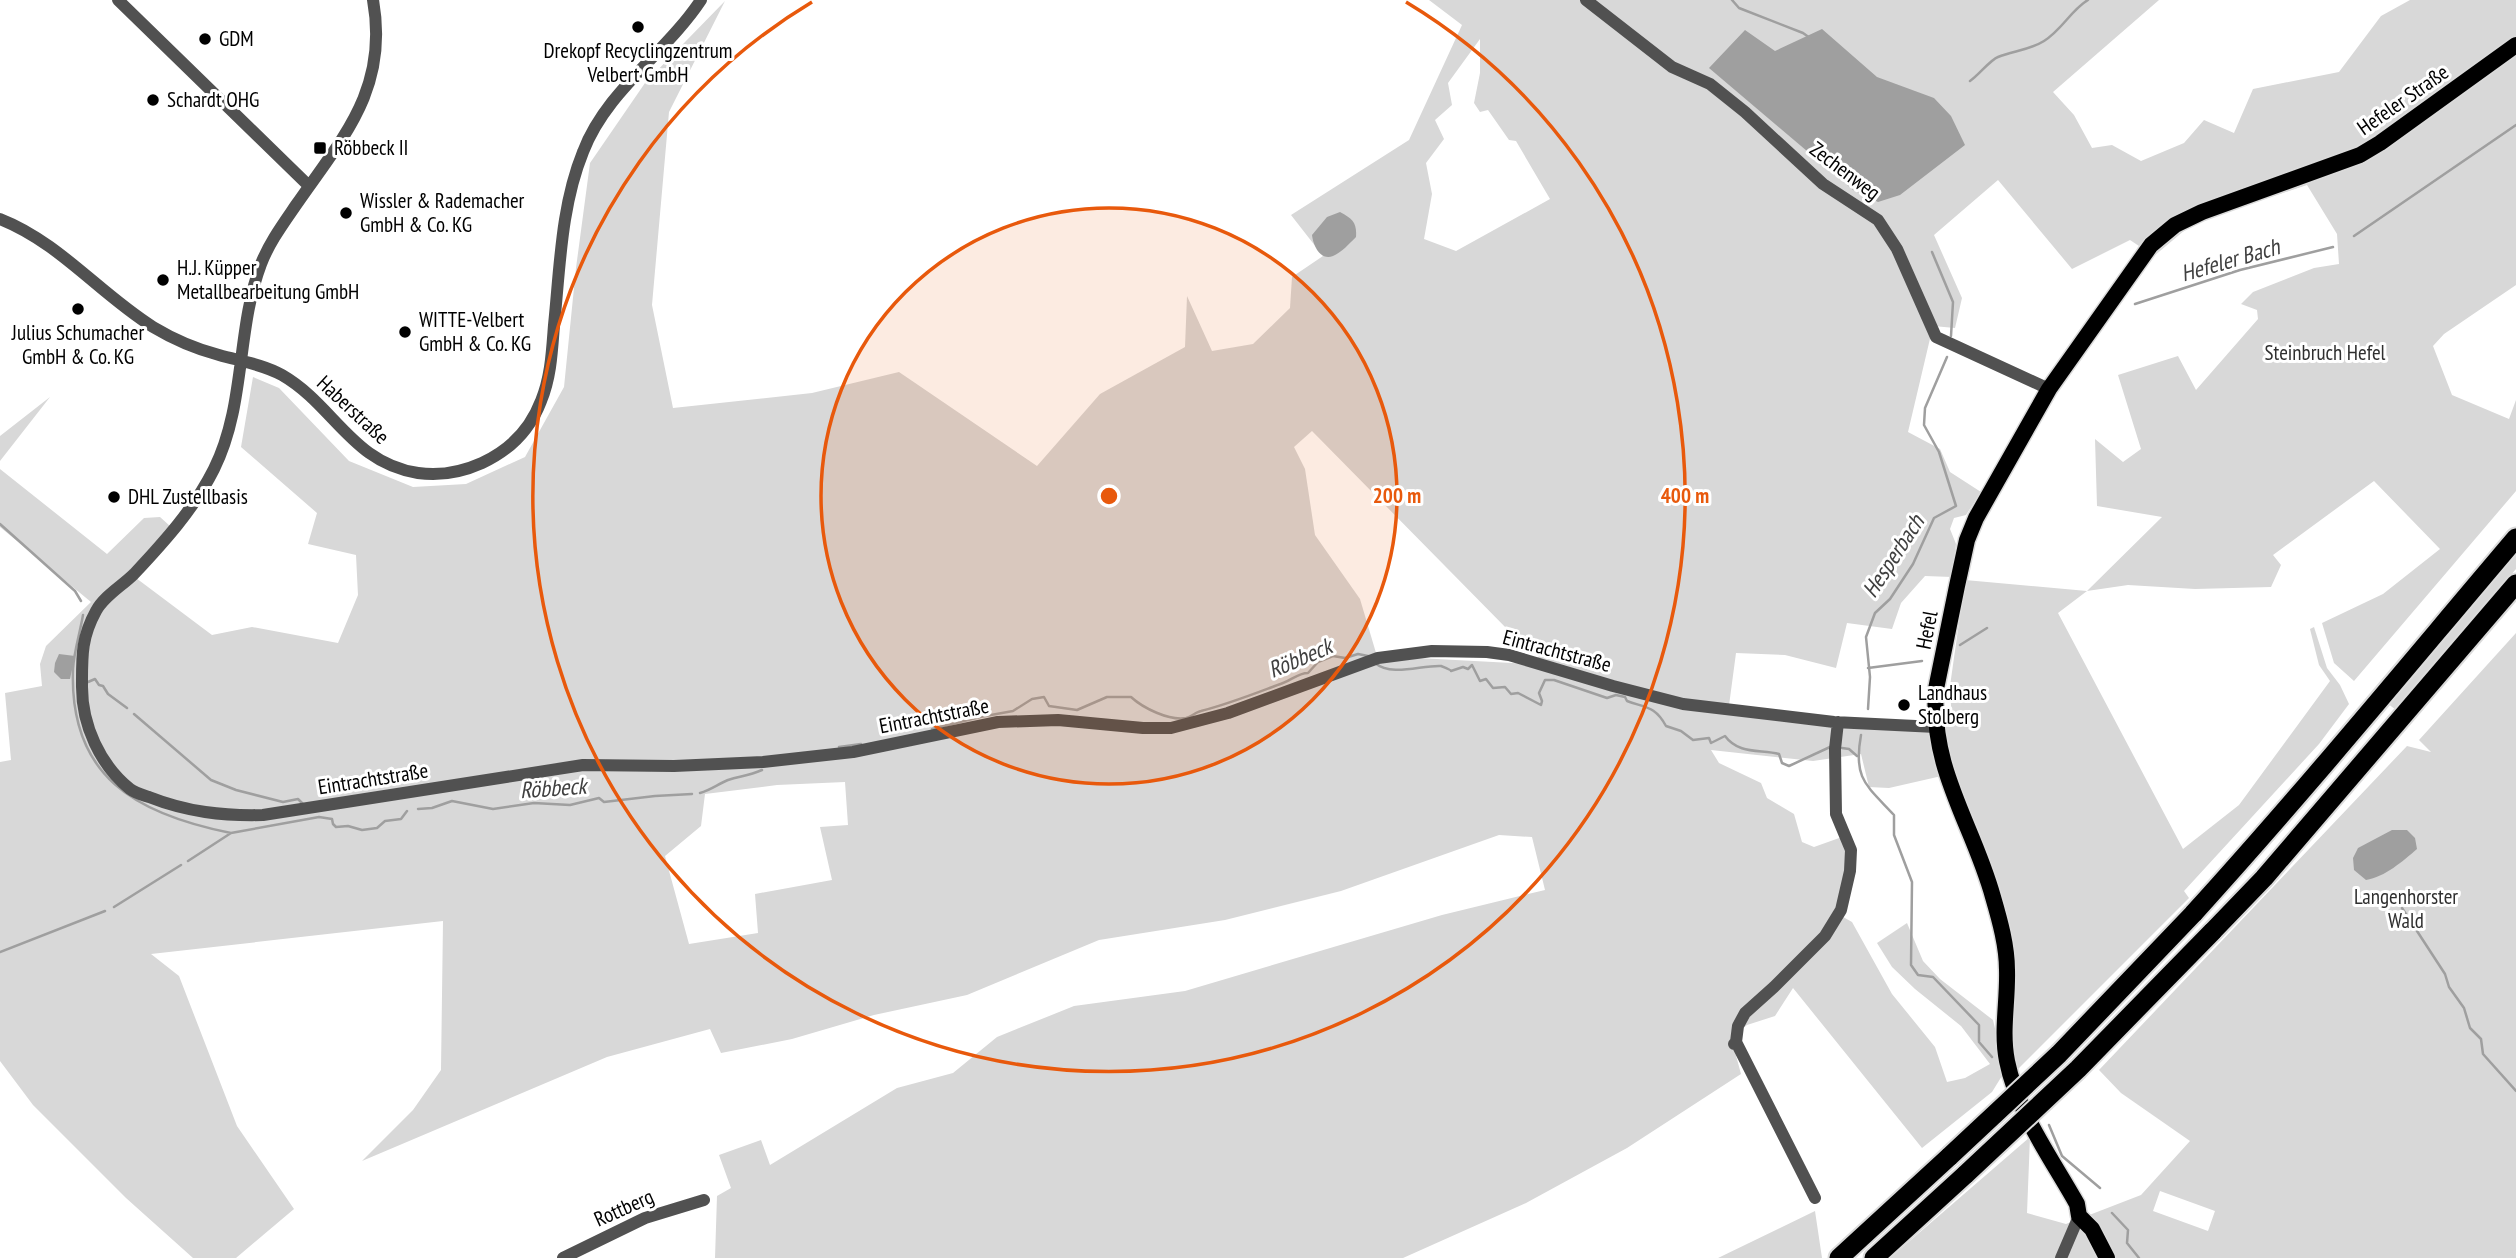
<svg xmlns="http://www.w3.org/2000/svg" width="2516" height="1258" viewBox="0 0 2516 1258" font-family="'PT Sans Narrow',sans-serif">
  <rect width="100%" height="100%" fill="#fff"/>
  <!-- green -->
  <path fill="#d8d8d8" fill-rule="evenodd" d="M1429,0H2159L2053,92L2074,115L2092,148L2112,145L2141,161L2184,143L2204,120L2234,133L2253,89L2339,72L2381,16L2410,0H2516V285L2444,334L2433,346L2452,395L2509,419L2516,400V491L2354,681L2334,663L2322,623L2383,594L2440,549L2374,481L2273,555L2281,565L2271,587L2195,589L2128,585L2087,591L2058,613L2183,849L2239,805L2330,681L2319,665L2310,629L2314,627L2327,668L2340,685L2349,704L2319,744L2184,891L2189,898L2015,1072L2010,1075L2006,955L1946,775L1889,788L1869,787L1861,754L1813,761L1711,750L1719,763L1761,783L1767,798L1794,814L1802,842L1814,847L1842,837L1848,864L1836,913L1852,922L1892,994L1935,1047L1947,1082L1965,1078L1990,1064L1961,1026L1915,989L1892,967L1877,943L1907,923L1923,961L1940,979L1993,1020L2005,1071L1992,1092L1922,1148L1793,988L1775,1016L1747,1025L1731,1037L1741,1074L1627,1148L1526,1203L1403,1258H715L717,1196L731,1188L719,1155L761,1140L770,1165L897,1088L953,1073L997,1037L1074,1006L1185,991L1442,915L1545,890L1532,837L1499,835L1341,891L1225,920L1099,940L967,995L874,1015L792,1039L721,1053L710,1029L607,1057L362,1161L413,1110L441,1070L443,921L151,954L179,976L237,1126L294,1209L236,1258H193L126,1198L33,1105L0,1061V762L11,760L5,693L42,686L40,664L46,646L91,602L0,527V469L107,554L144,518L160,517L170,526L128,572L212,635L252,627L338,643L358,595L356,555L308,544L317,513L241,447L253,377L279,388L349,461L413,487L466,484L525,457L564,387L576,268L590,163L645,83L725,1L669,112L652,305L673,408L812,393L899,372L1037,466L1100,394L1185,347L1187,296L1212,351L1253,344L1290,308L1292,277L1323,256L1291,215L1409,140L1462,25ZM1480,39V73L1474,103L1480,112L1488,110L1509,140L1516,141L1550,199L1456,251L1424,239L1432,194L1426,163L1444,139L1435,120L1452,105L1448,83ZM1998,180L2072,269L2130,240L2154,256L2185,230L2208,218L2307,185L2337,234L2339,264L2314,268L2253,292L2241,304L2257,310L2258,319L2196,390L2178,356L2118,375L2141,449L2123,462L2095,439L2097,506L2162,517L2087,591L1965,580L1950,686L1952,726L1871,724L1728,713L1736,653L1785,655L1836,668L1847,623L1892,629L1901,603L1925,576L1952,577L1956,544L1950,529L1954,518L1966,515L1981,492L1950,472L1940,449L1908,432L1933,326L1955,328L1962,298L1934,235ZM1312,431L1511,633L1545,651L1530,664L1399,657L1379,663L1360,599L1315,535L1305,469L1294,447ZM845,782L848,825L820,827L832,880L755,894L758,933L689,944L665,856L701,826L705,794L777,785Z
    M50,397L0,461V436Z
    M2516,552V569L2396,710L2387,703Z
    M2516,633V1258H1890L2030,1137L2027,1213L2066,1224L2141,1195L2190,1141L2121,1093L2099,1070L2407,746L2431,752L2419,740ZM2160,1191L2215,1211L2208,1231L2153,1211Z
    M1815,1211L1822,1258H1718Z"/>
  <!-- water -->
  <path fill="#9f9f9f" d="M1822,29L1877,77L1934,98L1951,116L1965,145L1900,195L1878,202L1853,190L1709,68L1745,30L1775,51Z
    M1340,212C1353,219 1357,223 1356,237C1350,243 1341,253 1333,256C1320,261 1313,245 1312,235L1327,217Z
    M59,654L75,656L70,679H61L54,672L55,663Z
    M2392,830H2407L2415,838L2417,849C2403,861 2385,877 2366,880L2354,870L2353,858L2358,848Z"/>
  <g fill="none" stroke-linecap="round" stroke-linejoin="round">
    <!-- stream -->
    <path stroke="#9f9f9f" stroke-width="2.5" d="M1732,0L1739,8L1803,33L1810,38
      M1970,81C1979,75 1990,60 1998,57C2013,51 2030,50 2044,41C2062,30 2071,10 2088,0
      M2354,236L2516,125
      M1932,252L1953,302L1951,336
      M2135,304L2240,270L2333,247
      M0,524L75,591L81,601
      M83,615C80,633 74,651 73,669C69,777 136,814 231,833
      M1960,645L1987,628
      M1375,663C1392,677 1421,665 1441,666C1441,666 1451,670 1451,671L1463,667L1468,669L1472,665L1480,681L1486,679L1493,688L1505,687L1511,694L1518,693L1541,705L1542,701L1539,693L1545,680H1554L1607,698L1616,695L1625,697L1627,701C1646,708 1655,706 1666,726L1681,731L1693,740L1709,738L1711,743L1725,736C1739,755 1761,749 1779,754L1782,763L1789,766L1830,747
      M1868,668L1922,661
      M88,682L95,679L99,685L103,686L108,694L127,708
      M1868,709L1870,677L1866,637L1875,613L1890,599L1913,564L1934,518L1956,506L1939,452L1924,425L1925,408L1947,357
      M134,714L211,780L236,790L283,802L298,799L303,804
      M932,729L980,717L1013,711L1032,699L1044,697L1049,706L1077,710L1107,697H1131C1143,708 1169,721 1186,718C1191,717 1196,712 1201,711C1229,704 1256,693 1283,683C1292,680 1298,673 1308,673L1318,662L1333,656L1345,658L1358,654L1368,656
      M1861,735C1853,779 1866,785 1894,815V835L1912,882L1911,965L1918,975L1933,977L1979,1025V1042L1992,1057
      M839,747L861,744
      M1842,748L1849,749L1857,756
      M700,793C711,790 718,784 728,780C740,776 748,776 762,770
      M418,809L432,808L452,801L493,809L534,803L570,805L599,798L604,802L655,796L692,794
      M188,861L231,833L319,817L332,819L333,824L336,827L348,826L362,830L377,828L385,821L401,819L407,811
      M114,907L181,865
      M2402,908L2445,974L2449,987L2464,1008L2470,1028L2481,1039L2483,1054L2516,1091
      M0,952L105,911
      M2049,1125L2062,1156L2100,1188
      M2112,1213L2128,1230L2127,1243L2139,1258"/>
    <!-- major casing -->
    <g stroke="#dbdbdb" stroke-width="19">
      <path id="major" d="M2107,1258L2092,1229L2079,1216L2077,1204C2052,1159 2017,1112 2007,1061C2001,1031 2008,1001 2007,970C2007,946 2000,921 1993,897C1973,824 1930,770 1936,689L1957,586L1967,540L1976,518L2049,389L2151,245L2175,225L2202,212L2360,155L2380,143L2516,45"/>
    </g>
    <!-- highway casing -->
    <g stroke="#dbdbdb" stroke-width="23">
      <path id="highway" d="M2193,914C2304,792 2409,664 2516,538
        M2212,932L2264,878L2516,584
        M1839,1258L1950,1156
        M1874,1258L1966,1174"/>
    </g>
    <!-- minor -->
    <path stroke="#515151" stroke-width="12" d="M118,0L309,186
      M373,0C389,89 343,137 296,205C283,224 269,243 261,264C236,330 246,405 214,469C194,509 164,542 134,574C122,586 104,596 96,611C81,638 82,657 82,687C82,725 100,765 130,789C135,793 143,795 149,797C187,812 223,816 263,815L583,765L674,766L763,762L853,752L998,722L1058,720L1143,728H1171L1228,713L1378,658L1432,651L1487,652L1509,655L1613,686L1683,704L1834,722L1936,727
      M1586,0L1672,67L1710,84L1745,112L1823,184L1878,220L1897,249L1936,337L2049,389
      M0,219C59,242 100,294 153,327C173,339 196,349 219,355C240,361 262,364 282,375C334,405 352,463 418,473C439,476 462,472 482,463C510,450 530,430 541,401C551,377 552,351 554,325C560,267 561,206 583,152C606,91 666,53 701,0
      M1736,1042L1815,1198
      M1734,1044L1736,1042L1738,1026L1745,1013L1774,987L1825,936L1841,910L1850,871L1851,850L1836,814L1835,749L1838,722
      M563,1258L645,1218L704,1200
      M2061,1258L2079,1216"/>
    <!-- major -->
    <use href="#major" stroke="#000" stroke-width="16"/>
    <!-- highway -->
    <use href="#highway" stroke="#000" stroke-width="19"/>
    <!-- highway-bridge casing -->
    <g stroke="#dbdbdb" stroke-width="23" stroke-linecap="butt">
      <path id="highway-bridge" d="M1950,1156L2059,1054L2193,914
        M1966,1174L2078,1069L2212,932"/>
    </g>
    <!-- highway-bridge -->
    <use href="#highway-bridge" stroke="#000" stroke-width="19"/>
  </g>
  <!-- distance rings -->
  <circle cx="1109" cy="496" r="288" fill="#e8590c" fill-opacity=".12"/>
  <g fill="none" stroke="#e8590c" stroke-width="3.5">
    <circle cx="1109" cy="496" r="288"/>
    <path d="M1406 2A576 576 0 1 1 812 2"/>
  </g>
  <!-- markers -->
  <g fill="#000" stroke="#fff" stroke-width="2.5">
    <circle cx="638" cy="27" r="7"/>
    <circle cx="205" cy="39" r="7"/>
    <circle cx="153" cy="100" r="7"/>
    <rect x="313" y="141" width="14" height="14" rx="3.5"/>
    <circle cx="346" cy="213" r="7"/>
    <circle cx="163" cy="280" r="7"/>
    <circle cx="78" cy="309" r="7"/>
    <circle cx="405" cy="332" r="7"/>
    <circle cx="114" cy="497" r="7"/>
    <circle cx="1904" cy="705" r="7"/>
  </g>
  <g text-anchor="middle" stroke-width="6" stroke-linejoin="round" paint-order="stroke">
    <!-- poi labels -->
    <g font-size="21" fill="#000" stroke="#fff" text-anchor="start">
      <text x="219" y="46">GDM</text>
      <text x="638" y="58" text-anchor="middle">Drekopf Recyclingzentrum<tspan x="638" dy="24">Velbert GmbH</tspan></text>
      <text x="167" y="107">Schardt OHG</text>
      <text x="334" y="155">Röbbeck II</text>
      <text x="360" y="208">Wissler &amp; Rademacher<tspan x="360" dy="24">GmbH &amp; Co. KG</tspan></text>
      <text x="177" y="275">H.J. Küpper<tspan x="177" dy="24">Metallbearbeitung GmbH</tspan></text>
      <text x="419" y="327">WITTE-Velbert<tspan x="419" dy="24">GmbH &amp; Co. KG</tspan></text>
      <text x="78" y="340" text-anchor="middle">Julius Schumacher<tspan x="78" dy="24">GmbH &amp; Co. KG</tspan></text>
      <text x="128" y="504">DHL Zustellbasis</text>
      <text x="1918" y="700">Landhaus<tspan x="1918" dy="24">Stolberg</tspan></text>
    </g>
    <!-- street labels -->
    <g font-size="21" fill="#000" stroke="#fff">
      <text transform="translate(2403 100) rotate(-35)" y="7">Hefeler Straße</text>
      <text transform="translate(1845 171) rotate(37)" y="7">Zechenweg</text>
      <text transform="translate(353 410) rotate(43)" y="7">Haberstraße</text>
      <text transform="translate(1927 630) rotate(-79)" y="7">Hefel</text>
      <text transform="translate(1557 651) rotate(15)" y="7">Eintrachtstraße</text>
      <text transform="translate(934 716) rotate(-11)" y="7">Eintrachtstraße</text>
      <text transform="translate(373 779) rotate(-9)" y="7">Eintrachtstraße</text>
      <text transform="translate(624 1208) rotate(-24)" y="7">Rottberg</text>
    </g>
    <!-- park labels -->
    <g font-size="21" fill="#2f2f2f" stroke="#fff">
      <text x="2325" y="360">Steinbruch Hefel</text>
      <text x="2406" y="904">Langenhorster<tspan x="2406" dy="24">Wald</tspan></text>
    </g>
    <!-- water labels -->
    <g font-size="23" font-style="italic" fill="#404040" stroke="#fff">
      <text transform="translate(2230 260) rotate(-16)" y="8">Hefeler Bach</text>
      <text transform="translate(1893 556) rotate(-57)" y="8">Hesperbach</text>
      <text transform="translate(1300 658) rotate(-23)" y="8">Röbbeck</text>
      <text transform="translate(553 788) rotate(-4)" y="8">Röbbeck</text>
    </g>
  </g>
  <circle cx="1109" cy="496" r="10" fill="#e8590c" stroke="#fff" stroke-width="3.5"/>
  <g font-size="21" text-anchor="middle" font-weight="bold" fill="#e8590c" stroke="#fff" stroke-width="6" stroke-linejoin="round" paint-order="stroke">
    <text x="1397" y="503">200 m</text>
    <text x="1685" y="503">400 m</text>
  </g>
</svg>
